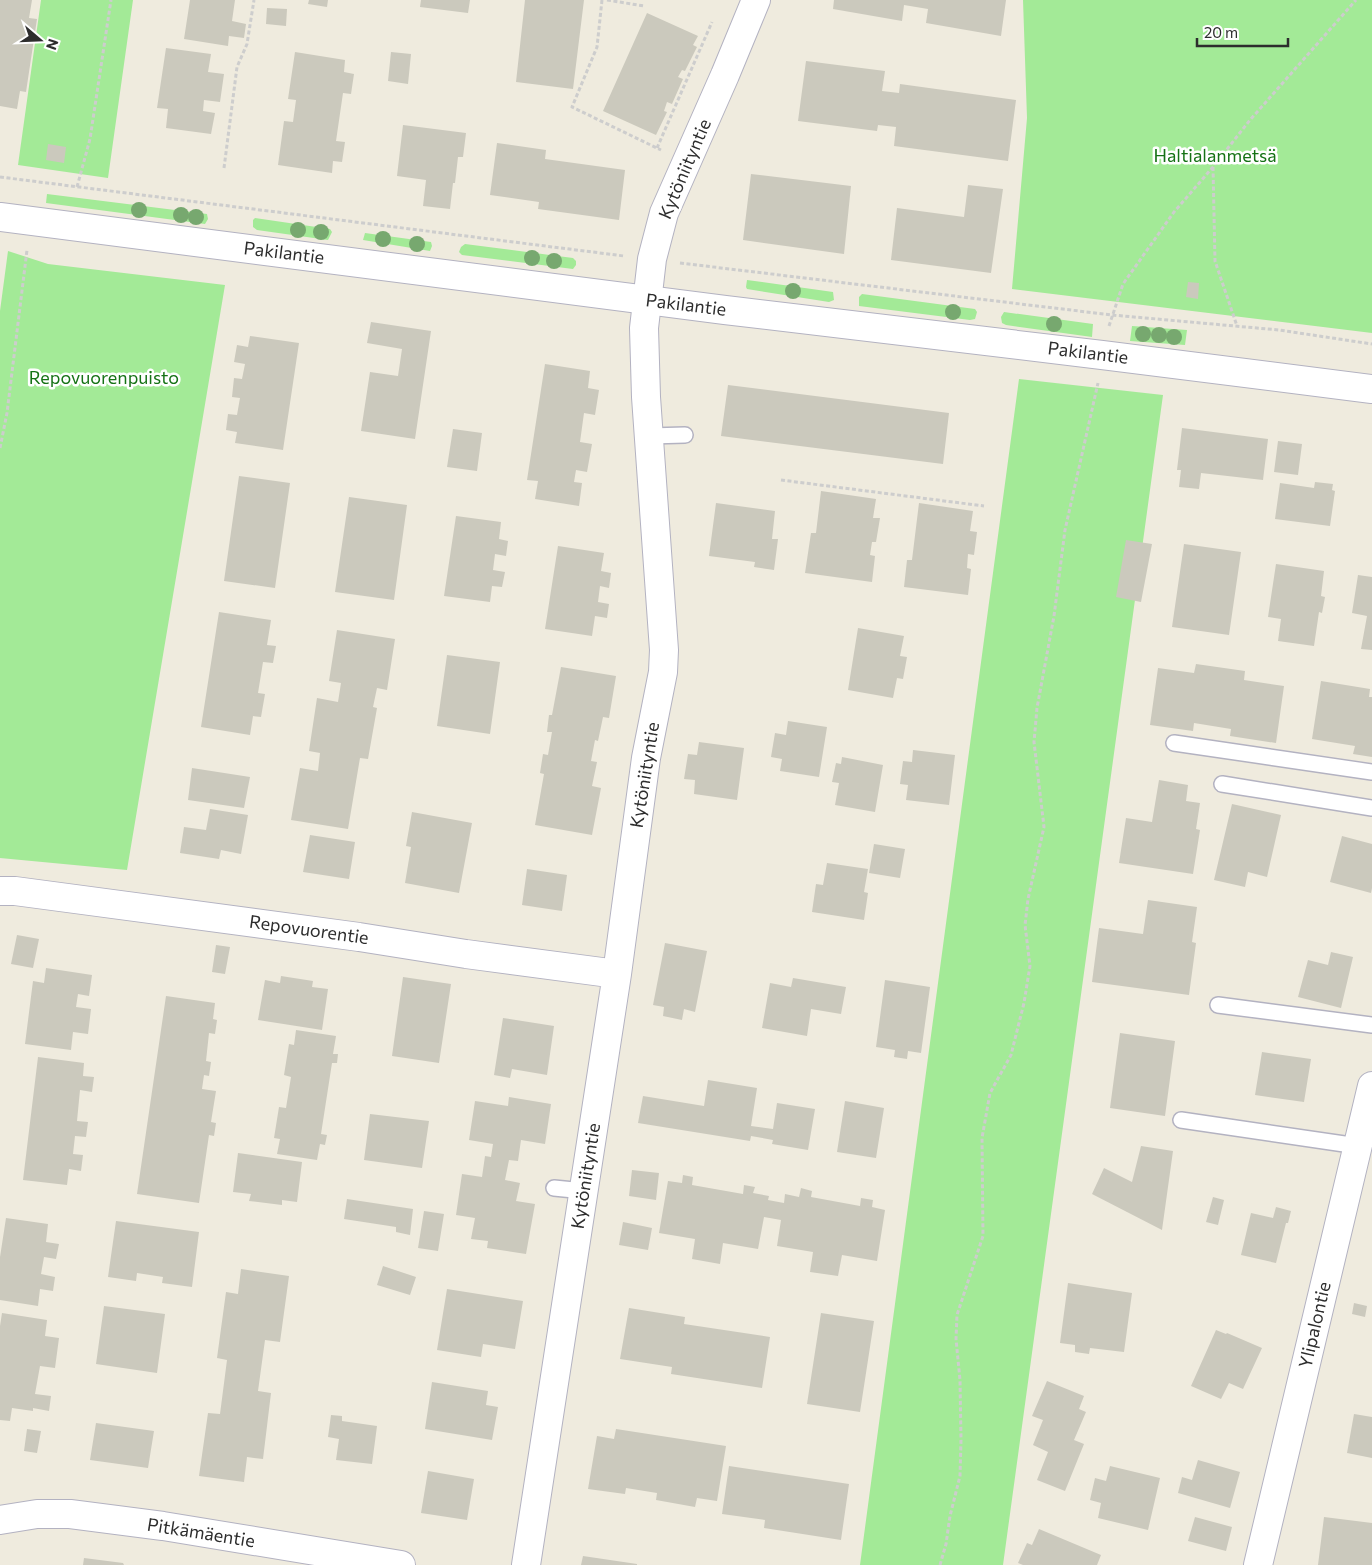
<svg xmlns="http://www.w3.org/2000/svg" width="1372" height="1565" viewBox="0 0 1372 1565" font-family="Commissioner,sans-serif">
  <rect width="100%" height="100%" fill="#efebde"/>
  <!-- green -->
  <path fill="#a3ea97" d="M41,0H133L108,178L18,165Z
    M1023,0H1372V333L1012,289L1027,118Z
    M47,194L207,214L208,219L205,224L46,203Z
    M255,218L330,229L332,232L328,240L257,230L253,227V220Z
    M365,233L431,242L432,246L430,251L363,240Z
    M465,244L573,258L576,261V265L573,269L462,255L459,252L461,247Z
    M8,251L48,264L225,285L127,870L0,858V311Z
    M747,280L833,292L834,300L829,302L747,289L746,287Z
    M862,294L975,309L977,312L975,319L970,320L859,306V297Z
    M1004,312L1093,324L1092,337L1006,325L1002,323L1001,317Z
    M1132,326L1187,330L1185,345L1130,341Z
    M1019,379L1163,395L1003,1565H860Z"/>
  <!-- building -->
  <path fill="#cbc9bd" d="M0,0H32L29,18L37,19L26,92L20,91L17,109L0,106Z
    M190,0H235L232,21L246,24L244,38L229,36L228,46L184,39Z
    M309,0H328L327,7L308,4Z
    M421,0H470L468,13L420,7Z
    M525,0H584L573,89L516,82Z
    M834,0H1006L1001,36L926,23L928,9L904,5L902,21L833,9Z
    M267,8L287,9L286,26L266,24Z
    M647,13L698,36L693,45L697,47L685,71L682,70L678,77L683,79L672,104L667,102L664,111L667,112L656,135L603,111Z
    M166,48L211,54L208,72L224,74L220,102L204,100L203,111L215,113L211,134L166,128L168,109L157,108Z
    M295,52L345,60L344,72L354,74L351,94L343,93L336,141L345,142L342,162L333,161L332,173L278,165L284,121L293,122L296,100L288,99Z
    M391,52L411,54L408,84L388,81Z
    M806,61L885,71L882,91L899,93L900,84L1016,100L1008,161L894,146L896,127L878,125L877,131L798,121Z
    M403,125L466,133L463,157H458L455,183H453L450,209L423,206L426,180L397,176Z
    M497,143L546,150L545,159L625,170L619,220L538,209L539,202L490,195Z
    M48,144L66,147L64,163L46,160Z
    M751,174L851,186L844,254L743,240Z
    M968,185L1003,189L991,273L891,260L897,208L964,217Z
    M1188,282L1199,283L1198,299L1186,297Z
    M371,322L431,331L415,439L361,431L370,372L398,376L402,349L367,343Z
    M250,336L299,343L283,450L235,443L237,432L226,430L228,414L237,415L240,398L232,397L234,378L242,379L245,364L234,362L237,345L248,347Z
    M545,364L590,371L588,388L599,390L595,415L584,413L580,442L592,444L587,472L576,470L574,482L582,483L579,506L535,499L538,481L527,480Z
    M728,385L949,413L943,464L721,436Z
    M1182,428L1268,439L1263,480L1201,473L1199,489L1179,487L1181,470H1177Z
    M453,429L482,433L477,471L447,467Z
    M1278,441L1302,444L1298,475L1274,472Z
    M239,476L290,483L275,588L224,581Z
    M1315,482L1333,484L1332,490L1335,491L1330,526L1275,519L1280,483L1314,488Z
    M821,491L876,499L873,518H880L876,542H872L870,555L875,556L872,582L805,573L811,533H816Z
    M349,497L407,505L394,600L335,592Z
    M716,503L775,511L772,539H778L774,570L754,567L755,562L709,556Z
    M919,503L973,511L970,531L977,532L974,555L968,554L967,568L971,569L968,595L904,587L907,560H912Z
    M456,516L501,522L499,539L508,541L506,556L495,554L493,570L505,572L502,587L492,586L490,602L444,596Z
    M1126,540L1152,544L1141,602L1116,597Z
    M1184,544L1241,552L1229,635L1172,627Z
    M558,546L604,553L601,571L611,573L609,588L600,586L598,602L609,604L607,618L595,616L592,636L545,629Z
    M1276,564L1324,571L1321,596L1325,597L1322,613L1319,612L1314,646L1278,641L1281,619L1268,617Z
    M1358,575L1372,577V650L1361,649L1367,616L1352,613Z
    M219,612L271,620L267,645L276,646L273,663L263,662L258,693L265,694L261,717L253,716L250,735L201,727Z
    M858,628L904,636L900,656L907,657L903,679L897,678L893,698L848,690Z
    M337,630L395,639L387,690L377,688L373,707L377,708L368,759L360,758L348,829L291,820L300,768L318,771L320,753L309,751L317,698L338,702L341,683L329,681Z
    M447,655L500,662L490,734L437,726Z
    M1196,664L1245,671L1244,680L1284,686L1276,743L1230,736L1231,729L1194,723L1193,731L1150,725L1158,668L1194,673Z
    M561,667L616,676L609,718L603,717L598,741L595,740L591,761L597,762L592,786L601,788L592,835L535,825L544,774L540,773L543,754L548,755L552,732H547L549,715H552Z
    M1321,681L1370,689L1369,697H1372V757L1353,754L1355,746L1312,739Z
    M788,721L827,727L819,777L780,771L782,759L771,757L775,733L786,735Z
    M699,742L744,748L737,800L694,794L695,780L684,779L688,754L697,755Z
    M913,750L955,755L949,805L906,800L908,785L900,784L903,761L912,762Z
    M842,757L883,765L875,812L835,805L839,783L832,782L836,763L841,764Z
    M192,768L250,777L244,808L188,800Z
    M1159,780L1188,785L1186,801L1200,803L1196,829L1200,830L1193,874L1119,863L1126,818L1152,822Z
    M1232,804L1281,815L1267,877L1248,872L1245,887L1214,880Z
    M210,809L248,815L241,854L221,850L219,859L180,853L184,827L206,830Z
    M412,812L472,823L459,893L405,883L411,847L406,846Z
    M310,835L355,842L349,879L303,872Z
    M1342,836L1372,844V888L1371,893L1330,882Z
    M874,844L905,849L900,878L869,873Z
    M827,863L868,869L864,892L868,893L864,920L812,912L816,884L823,885Z
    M527,869L567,875L562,911L522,905Z
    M1148,900L1197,907L1192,942L1196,943L1189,995L1092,982L1099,928L1143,934Z
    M17,935L39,939L33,968L11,964Z
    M665,943L707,951L695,1012L684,1009L682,1020L663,1016L664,1007L653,1005Z
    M216,945L230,947L225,974L212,972Z
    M1331,952L1353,957L1341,1008L1298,997L1308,960L1328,965Z
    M46,968L92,975L89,996L78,994L76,1007L91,1009L88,1034L73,1032L71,1050L25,1044L33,981L44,983Z
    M281,976L313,981L312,987L328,989L322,1030L258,1020L265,980L280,983Z
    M403,977L451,984L439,1063L392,1056Z
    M793,978L846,987L841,1014L811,1009L807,1036L762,1028L770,983L791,987Z
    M885,980L930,987L921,1053L908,1051L907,1059L894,1057L895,1050L876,1047Z
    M166,996L215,1003L213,1019L217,1020L215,1034L209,1033L206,1061L211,1062L209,1076L204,1075L202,1089L216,1091L211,1122L216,1123L214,1136L209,1135L199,1203L137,1194Z
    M503,1018L554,1026L547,1075L512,1069L510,1078L494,1075Z
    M296,1030L336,1036L333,1054H338L337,1063H332L321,1134L327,1135L325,1145L320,1144L317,1160L277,1154L280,1139L274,1138L279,1107L286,1108L291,1077L284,1075L289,1044L294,1045Z
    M1120,1033L1175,1041L1165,1116L1110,1108Z
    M1262,1052L1311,1059L1304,1102L1255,1095Z
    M38,1057L84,1063L83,1076L94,1077L92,1092L80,1090L77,1121L88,1122L86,1137L75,1136L73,1154L83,1155L81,1171L69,1169L67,1185L23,1180Z
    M708,1080L757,1088L751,1126L773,1129L777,1103L815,1109L808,1150L772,1144L773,1140L751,1136L750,1141L638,1123L643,1096L704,1106Z
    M509,1097L551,1104L545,1144L521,1140L518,1161L509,1160L505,1180L520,1183L516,1201L535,1204L526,1254L487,1248L488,1241L471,1239L475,1218L456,1215L462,1174L482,1177L485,1156L491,1157L493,1144L469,1140L475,1101L508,1106Z
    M845,1101L884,1108L876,1158L837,1152Z
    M370,1114L429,1121L422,1168L364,1160Z
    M1141,1146L1173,1151L1162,1230L1092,1194L1104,1168L1132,1182Z
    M238,1153L302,1162L297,1202L282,1200V1205L249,1201L251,1194L233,1192Z
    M632,1170L659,1173L656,1200L629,1196Z
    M683,1175L693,1177L692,1185L743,1194L744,1185L755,1187L753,1193L769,1196L768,1200L784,1203L785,1194L799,1197L801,1188L812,1191L811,1197L860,1206L861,1198L873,1200L872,1207L885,1210L877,1261L842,1255L838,1276L810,1272L813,1252L777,1246L781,1220L764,1217L758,1249L723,1243L720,1264L692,1259L695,1239L659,1233L668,1181L682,1183Z
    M1213,1197L1224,1200L1218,1225L1206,1222Z
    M347,1199L413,1209L410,1235L396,1232V1227L344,1219Z
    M1276,1207L1291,1211L1288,1223H1286L1276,1263L1241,1255L1251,1213L1273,1218Z
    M424,1211L444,1214L438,1251L418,1248Z
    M6,1218L48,1224L46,1242L59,1244L56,1259L44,1257L41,1274L55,1277L53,1291L40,1289L38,1306L0,1300V1257Z
    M116,1221L199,1232L192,1287L162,1283L163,1277L137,1273L136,1281L108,1277Z
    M623,1222L652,1228L648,1250L619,1245Z
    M383,1266L416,1277L410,1295L377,1285Z
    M241,1269L289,1276L280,1342L265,1340L258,1391L271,1393L263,1459L247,1457L244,1482L199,1476L208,1413L220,1414L227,1360L217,1358L226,1292L238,1294Z
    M1068,1283L1132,1293L1124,1352L1090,1348L1089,1354L1075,1352V1345L1060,1343Z
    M447,1289L523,1301L515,1349L483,1344L481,1357L437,1350Z
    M1354,1303L1367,1306L1365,1317L1352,1314Z
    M104,1306L165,1314L157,1373L96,1364Z
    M629,1308L685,1317L684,1324L770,1337L762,1388L671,1374L672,1367L620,1359Z
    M2,1313L47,1320L45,1336L59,1338L55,1368L40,1366L35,1394L51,1396L49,1411L33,1408V1411L12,1408L10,1421L0,1420V1326Z
    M821,1313L874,1321L860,1412L807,1404Z
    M1216,1330L1226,1334L1227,1333L1262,1348L1243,1389L1229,1383L1221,1399L1191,1386Z
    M1047,1381L1084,1396L1079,1409L1086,1412L1074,1440L1084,1444L1065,1491L1037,1480L1048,1452L1033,1445L1043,1420L1032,1416Z
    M432,1382L488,1391L486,1405L498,1407L492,1440L425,1429Z
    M1354,1414L1372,1417V1458L1347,1453Z
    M331,1415L342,1416V1421L377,1426L372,1464L336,1460L339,1439L328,1437Z
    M96,1423L154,1431L148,1468L90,1460Z
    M27,1429L41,1431L37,1453L24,1451Z
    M616,1429L726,1446L717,1501L697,1498L695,1507L656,1500L657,1493L626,1488L625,1494L588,1489L597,1436L614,1439Z
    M1198,1460L1240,1472L1230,1508L1178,1493L1182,1477L1192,1480Z
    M729,1466L849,1484L841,1540L764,1528L765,1520L722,1514Z
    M1110,1466L1160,1478L1148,1530L1098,1518L1101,1503L1090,1500L1095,1478L1106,1481Z
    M428,1471L474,1479L467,1520L421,1513Z
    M1195,1517L1232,1527L1226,1551L1188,1541Z
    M1324,1517L1372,1523V1565H1318Z
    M1039,1529L1101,1555L1097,1565H1023L1018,1563L1027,1543L1032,1545Z
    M583,1556L637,1564V1565H581Z
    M84,1558L123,1563L124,1565H83Z"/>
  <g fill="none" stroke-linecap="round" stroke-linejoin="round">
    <!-- service casing -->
    <g stroke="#b3b2c1" stroke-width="18">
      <path id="service" d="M650,436L685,435
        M1174,743L1372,772
        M1222,784L1372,808
        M1218,1005L1372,1025
        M1181,1120L1358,1146
        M554,1188L584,1191"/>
    </g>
    <!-- minor casing -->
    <g stroke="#b3b2c1" stroke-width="30">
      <path id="minor" d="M0,891H15L359,937L466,954L617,974
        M0,1520L37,1514H70L163,1526L401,1565
        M526,1565L617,974L646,758L663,672L664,650L646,397L644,328L652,259L664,213L725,75L756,0
        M1258,1565L1372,1086"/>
    </g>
    <!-- secondary casing -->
    <g stroke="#b3b2c1" stroke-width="30">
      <path id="secondary" d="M0,217L725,310L1102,355L1372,389"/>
    </g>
    <!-- path -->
    <path stroke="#cdcdcd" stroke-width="3" stroke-dasharray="4 2.5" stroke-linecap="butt" d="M602,0L597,47L572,107L661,150
      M607,0L644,6
      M657,148L712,22
      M1213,167L1215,261L1237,326
      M224,168L237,67L247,44L254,0
      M0,177L624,256
      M77,187L90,139L111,0
      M680,263L1112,315L1279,330L1372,344
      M1109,326L1123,284L1174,212L1213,167L1250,120L1356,0
      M0,448L7,413L27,250
      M781,480L984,506
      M940,1565L946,1544L950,1516L960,1476L961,1440L960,1380L956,1339L957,1315L983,1236L982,1138L990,1093L1011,1055L1024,1003L1030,966L1025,925L1028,899L1044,827L1034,742L1037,708L1054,616L1065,530L1098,383"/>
    <!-- service -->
    <use href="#service" stroke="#fff" stroke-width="15"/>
    <!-- minor -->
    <use href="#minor" stroke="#fff" stroke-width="28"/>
    <!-- secondary -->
    <use href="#secondary" stroke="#fff" stroke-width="28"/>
  </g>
  <!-- trees -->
  <g fill="#77a86f">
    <circle cx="139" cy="210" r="8"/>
    <circle cx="181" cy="215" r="8"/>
    <circle cx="196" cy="217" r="8"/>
    <circle cx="298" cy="230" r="8"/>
    <circle cx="321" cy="232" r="8"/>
    <circle cx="383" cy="239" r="8"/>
    <circle cx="417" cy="244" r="8"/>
    <circle cx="532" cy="258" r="8"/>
    <circle cx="554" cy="261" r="8"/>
    <circle cx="793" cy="291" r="8"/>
    <circle cx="953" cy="312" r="8"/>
    <circle cx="1054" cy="324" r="8"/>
    <circle cx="1143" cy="334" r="8"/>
    <circle cx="1159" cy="335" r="8"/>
    <circle cx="1174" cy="337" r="8"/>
  </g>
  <g text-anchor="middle" stroke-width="5" stroke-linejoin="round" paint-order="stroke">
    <!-- park labels -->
    <g font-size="18" fill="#157215" stroke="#fff">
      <text x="1215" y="162">Haltialanmetsä</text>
      <text x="104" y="384">Repovuorenpuisto</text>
    </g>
    <!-- street labels -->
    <g font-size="18" fill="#2d2d2d" stroke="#fff">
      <text transform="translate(685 169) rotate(-67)" y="6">Kytöniityntie</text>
      <text transform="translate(284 253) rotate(7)" y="6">Pakilantie</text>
      <text transform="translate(686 305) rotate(7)" y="6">Pakilantie</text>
      <text transform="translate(1088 353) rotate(7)" y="6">Pakilantie</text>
      <text transform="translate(645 775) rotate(-81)" y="6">Kytöniityntie</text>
      <text transform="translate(309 930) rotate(8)" y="6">Repovuorentie</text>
      <text transform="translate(586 1176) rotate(-81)" y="6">Kytöniityntie</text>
      <text transform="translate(1315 1325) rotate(-77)" y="6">Ylipalontie</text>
      <text transform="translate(201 1533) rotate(9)" y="6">Pitkämäentie</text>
    </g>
  </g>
  <!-- north arrow -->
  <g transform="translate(40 40) rotate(109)" stroke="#ffffff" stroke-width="4" paint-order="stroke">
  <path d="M0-4L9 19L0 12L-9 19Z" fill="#2d2d2d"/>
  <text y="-8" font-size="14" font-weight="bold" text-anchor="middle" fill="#2d2d2d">N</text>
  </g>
  <!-- scale -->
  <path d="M1197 38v8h91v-8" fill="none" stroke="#2d2d2d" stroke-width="2.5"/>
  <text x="1204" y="38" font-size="15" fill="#2d2d2d" stroke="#ffffff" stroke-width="4" paint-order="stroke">20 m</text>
</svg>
